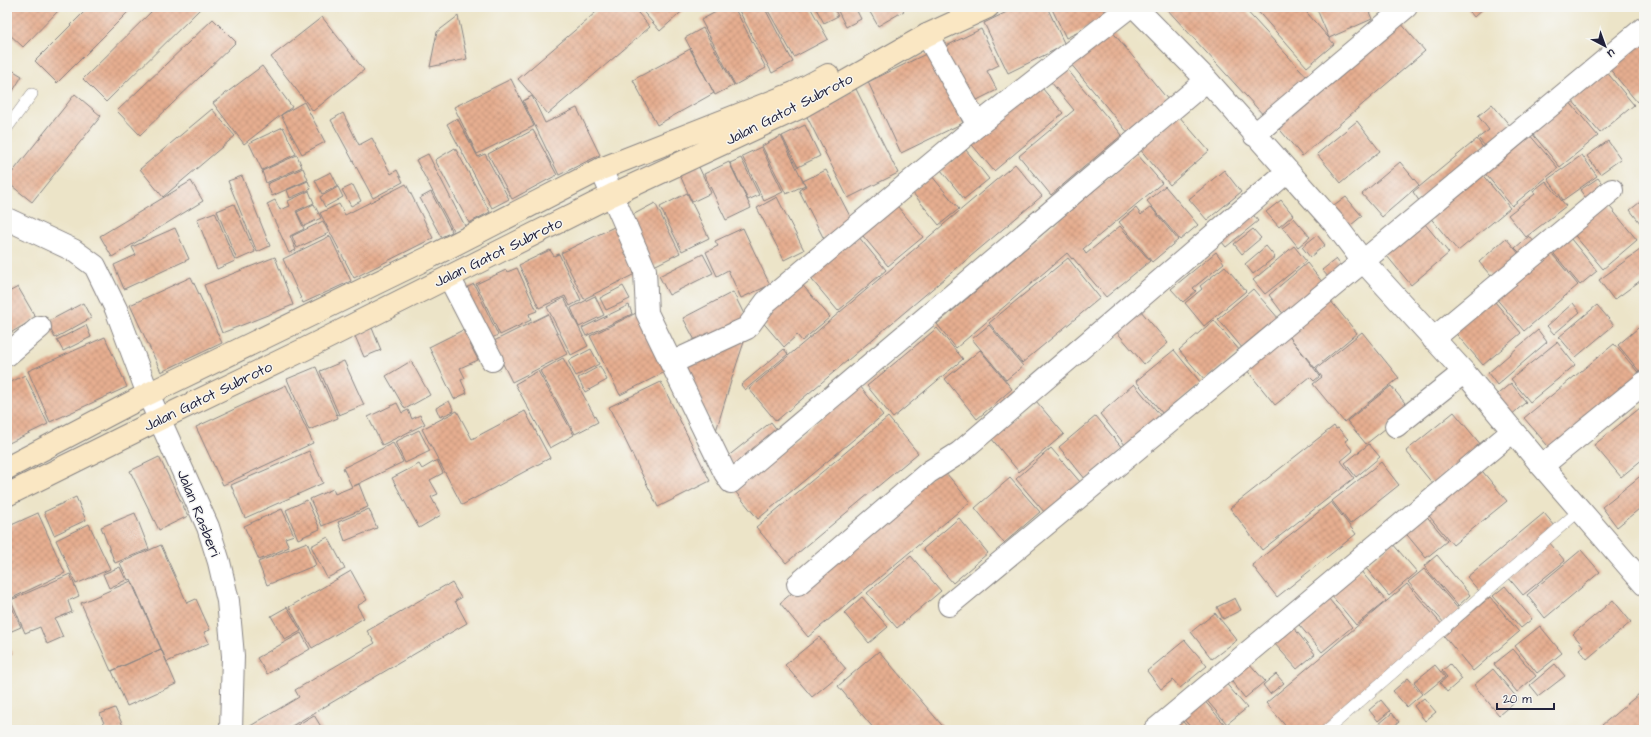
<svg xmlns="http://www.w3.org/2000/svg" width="1651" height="737" viewBox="0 0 1651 737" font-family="'Architects Daughter',sans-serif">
  <defs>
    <pattern id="building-cross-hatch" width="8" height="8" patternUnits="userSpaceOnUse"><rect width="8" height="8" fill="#e6ae90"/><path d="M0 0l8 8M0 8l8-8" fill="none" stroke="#c5957d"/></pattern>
  </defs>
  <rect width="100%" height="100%" fill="#f6f6f2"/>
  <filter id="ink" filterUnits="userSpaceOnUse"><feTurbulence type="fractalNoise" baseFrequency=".025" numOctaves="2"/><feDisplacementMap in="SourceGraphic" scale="8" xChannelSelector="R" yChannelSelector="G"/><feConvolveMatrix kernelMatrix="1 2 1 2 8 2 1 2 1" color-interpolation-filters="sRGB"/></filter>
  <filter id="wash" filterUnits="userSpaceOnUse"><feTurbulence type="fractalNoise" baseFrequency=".012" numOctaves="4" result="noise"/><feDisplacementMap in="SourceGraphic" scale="16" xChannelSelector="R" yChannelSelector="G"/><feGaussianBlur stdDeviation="0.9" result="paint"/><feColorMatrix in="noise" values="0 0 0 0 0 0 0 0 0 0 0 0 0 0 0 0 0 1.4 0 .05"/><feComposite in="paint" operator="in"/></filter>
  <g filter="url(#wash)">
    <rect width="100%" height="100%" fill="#ece4c8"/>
    <g id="blocks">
      <!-- building -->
      <path fill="url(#building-cross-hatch)" d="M14,7H62L23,47L7,32V14Z
        M89,7H133L57,83L35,61Z
        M156,7H202L106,102L83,79Z
        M602,7H633L650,27L548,114L518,79Z
        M639,7H687L660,31Z
        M725,7H734L766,68L735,85L701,20Z
        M737,7H764L793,62L772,73Z
        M766,7H810L828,39L794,57Z
        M815,7H833L838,16L824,23Z
        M836,7H855L861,19L846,27Z
        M867,7H902L904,11L878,26Z
        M1017,7H1047L1065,45L1008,73L984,23Z
        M1051,7H1102L1108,18L1066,38Z
        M1168,7H1243L1309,79L1266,118L1166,8Z
        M1254,7H1302L1334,44L1307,67Z
        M1316,7H1367L1372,19L1329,38Z
        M1466,7H1485L1474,17Z
        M458,16L467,59L430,67L437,32Z
        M322,17L364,70L313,111L271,57Z
        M213,19L236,42L140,135L117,111Z
        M1399,21L1425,51L1302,156L1276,125Z
        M703,28L734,85L715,95L685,38Z
        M981,29L999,65L987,71L997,90L969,104L942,48Z
        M1111,30L1169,101L1129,134L1070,63Z
        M1644,37V96L1637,102L1608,67Z
        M690,49L714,93L657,125L633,80Z
        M930,52L963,123L901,153L868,82Z
        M262,66L292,107L281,115L304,102L325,142L302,154L281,115L244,144L213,103Z
        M7,67L22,76L7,101Z
        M1067,69L1122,135L1051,195L1019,156L1074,110L1051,82Z
        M1605,70L1634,105L1600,133L1571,99Z
        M511,79L534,126L477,154L454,107Z
        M1037,82L1063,113L994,171L968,140Z
        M856,89L898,173L848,198L806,115Z
        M75,94L101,116L32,202L7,182V179Z
        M532,96L545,123L577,108L600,155L559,175L523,101Z
        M1568,100L1598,136L1560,167L1531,132Z
        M1492,104L1511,127L1486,147L1478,138L1489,130L1478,116Z
        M212,109L235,136L163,197L140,169Z
        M343,113L359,145L372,138L391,174L397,170L403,182L373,198L331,120Z
        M1178,115L1209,151L1170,185L1139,148Z
        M457,118L478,157L485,154L509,199L492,208L447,124Z
        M1357,121L1380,151L1341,183L1317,154Z
        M805,125L820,156L798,167L782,136Z
        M283,127L296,154L262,170L249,143Z
        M533,130L557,175L512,199L488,154Z
        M1528,133L1558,168L1512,206L1483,171Z
        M781,136L805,185L786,194L762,146Z
        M1477,139L1484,149L1420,202L1413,192Z
        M1608,141L1621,159L1600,174L1587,156Z
        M761,147L783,192L764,201L742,156Z
        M455,148L490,212L469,223L435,160Z
        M966,150L989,179L964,199L941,170Z
        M428,154L465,226L454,232L416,160Z
        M1137,154L1162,183L1083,249L1086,254L1120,226L1150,261L1106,297L1073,258L1072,259L1067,253L956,348L937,324Z
        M297,155L302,167L266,183L262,171Z
        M1582,155L1597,176L1563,200L1548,179Z
        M741,158L759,195L748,200L730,163Z
        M729,162L751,208L726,220L704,174Z
        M1400,162L1419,185L1382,217L1362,194Z
        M1015,164L1042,196L776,421L749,389Z
        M698,165L711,193L692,202L679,173Z
        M303,168L308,180L272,196L267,184Z
        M826,170L854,224L824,239L799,190L806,186L803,181Z
        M1224,170L1241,192L1207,220L1189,199Z
        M331,172L338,186L322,194L315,180Z
        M1480,172L1510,208L1458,251L1428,215Z
        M931,175L959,209L939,225L912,192Z
        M242,176L270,246L257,252L228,181Z
        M1598,178L1608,192L1590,204L1580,190Z
        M191,181L203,201L112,257L100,236Z
        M308,181L311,189L290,198L287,190Z
        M1546,181L1566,206L1526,237L1508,215L1535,194L1533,191Z
        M406,184L433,238L354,278L320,213L339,204L345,215Z
        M353,185L361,201L351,206L342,190Z
        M1165,186L1198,225L1180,240L1147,201Z
        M338,187L343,197L325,207L320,197Z
        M309,191L314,203L296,211L304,229L290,236L296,250L289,253L267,204L275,200L280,210L290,206L288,201Z
        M431,192L452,232L441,237L420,198Z
        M687,193L709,238L682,251L660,207Z
        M777,197L804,250L784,260L757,208Z
        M1346,197L1362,216L1346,229L1330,209Z
        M1644,199V228L1630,210Z
        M1281,200L1293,215L1279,227L1266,212Z
        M893,201L923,237L888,266L858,230Z
        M1606,202L1637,240L1603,269L1571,231Z
        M655,203L680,253L650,268L625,219Z
        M234,204L255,252L237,260L217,211Z
        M314,204L321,218L304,226L297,212Z
        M1151,207L1178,240L1152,262L1119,222L1136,208L1141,215Z
        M1249,209L1258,221L1226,247L1217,236Z
        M215,212L235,261L217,269L197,219Z
        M1294,218L1310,237L1298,247L1282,227Z
        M1420,218L1449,253L1411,285L1382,250Z
        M323,221L329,233L297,248L292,236Z
        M618,225L641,271L584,299L561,253Z
        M175,228L189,259L124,289L114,265L136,255L132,247Z
        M743,228L770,285L741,298L728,270L717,276L706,252L718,246L715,241Z
        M1253,229L1261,238L1242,254L1234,244Z
        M1566,233L1597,271L1580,285L1549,248Z
        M1317,235L1325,245L1310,257L1302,247Z
        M330,236L351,281L303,303L283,259Z
        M858,236L886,270L838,311L807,274Z
        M1529,236L1537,245L1524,257L1515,248Z
        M1506,238L1523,259L1496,282L1479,262Z
        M1266,246L1275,257L1253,274L1245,264Z
        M1294,246L1306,261L1265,294L1253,280Z
        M1644,247V278L1614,300L1599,280Z
        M1548,249L1578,285L1524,331L1493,295Z
        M550,250L554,256L559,254L581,300L570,306L565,296L539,308L519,265Z
        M1216,252L1224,263L1193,288L1196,291L1183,302L1171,289Z
        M703,254L713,273L669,295L659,276Z
        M275,257L293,305L222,333L204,285Z
        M1068,258L1100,298L1022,363L989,323Z
        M1336,259L1343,268L1330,279L1322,270Z
        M1307,263L1323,283L1284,315L1269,295Z
        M1225,266L1246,291L1204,326L1185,303L1202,289L1200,286Z
        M517,268L537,311L529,314L531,320L500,335L476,284L506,270L507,272Z
        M191,277L222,343L161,372L130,305Z
        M799,281L830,317L802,341L797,335L784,347L760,319Z
        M474,284L498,335L486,341L462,290Z
        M623,286L630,299L606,310L600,298Z
        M18,287L36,318L7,335V293Z
        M1253,289L1279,319L1243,349L1218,319Z
        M733,292L747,320L698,346L683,318Z
        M1325,294L1357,333L1315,368L1283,329Z
        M595,296L604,315L579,327L571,308Z
        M1490,296L1521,333L1483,365L1451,328Z
        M564,298L588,346L571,355L547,307Z
        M83,303L91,318L55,338L47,322Z
        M1573,303L1580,312L1554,334L1547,326Z
        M1135,304L1168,343L1144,364L1110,324Z
        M629,305L632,314L586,336L582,328Z
        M1597,305L1614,325L1576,357L1559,337Z
        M638,312L667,371L620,395L590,336Z
        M548,314L567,354L512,382L492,342Z
        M1214,320L1240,351L1205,380L1179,350Z
        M1644,323V377L1618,345Z
        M86,325L91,337L63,351L57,340Z
        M989,325L1023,366L1006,380L972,339Z
        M372,328L381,350L364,357L355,336Z
        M937,328L963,359L893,418L867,386Z
        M463,330L478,360L460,368L465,378L461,380L467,393L454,399L429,347Z
        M748,330L732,378L716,431L681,366Z
        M1538,330L1547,342L1497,385L1488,373Z
        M1362,332L1399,378L1344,422L1313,384L1322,377L1316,369Z
        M1288,335L1320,376L1314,381L1310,377L1275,405L1246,369Z
        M105,337L127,387L50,422L28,371Z
        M1557,342L1575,365L1530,402L1511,379Z
        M1614,344L1643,378L1553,452L1524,418Z
        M591,349L599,364L576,376L568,361Z
        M784,349L788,354L745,390L741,385Z
        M980,350L1012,389L977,419L945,379Z
        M1174,350L1201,383L1163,414L1136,381Z
        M563,358L598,422L575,434L540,371Z
        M344,361L364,405L339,415L320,371Z
        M411,361L430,395L405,409L386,376Z
        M600,366L607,380L585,392L578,378Z
        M316,367L338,418L309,430L287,379Z
        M538,371L574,435L550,448L515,384Z
        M25,375L48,424L7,444V384Z
        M661,382L710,481L658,507L609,407Z
        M1511,383L1526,402L1509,417L1493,398Z
        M1134,384L1161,416L1126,446L1100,414Z
        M286,385L313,443L223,485L196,427Z
        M860,386L883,415L758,519L734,490Z
        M1391,386L1410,409L1366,444L1347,421Z
        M449,401L454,411L440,417L436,408Z
        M1036,401L1064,434L1019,472L991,438Z
        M397,403L402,413L408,410L412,419L420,415L425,424L382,445L368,417Z
        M1640,408L1644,414V458L1621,477L1594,445Z
        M457,411L472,439L525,411L550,458L462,505L422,429Z
        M1454,412L1481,445L1433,484L1406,451Z
        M1096,416L1123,449L1086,480L1059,447Z
        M888,417L918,453L786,563L756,527Z
        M771,422L781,435L738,471L727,457Z
        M1334,426L1336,429L1338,428L1348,439L1345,441L1353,451L1341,461L1354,478L1262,550L1230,508Z
        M419,430L430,451L405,463L395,442Z
        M393,443L403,462L354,486L359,484L368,507L322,526L310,499L333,489L335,494L352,487L343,468Z
        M1369,444L1380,457L1356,477L1345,463Z
        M1051,448L1081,483L1045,513L1016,479Z
        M309,451L323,483L245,518L231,485Z
        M159,457L188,516L159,530L130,471Z
        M437,460L443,473L430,480L438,494L431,497L441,515L419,528L392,478L419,464L422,469Z
        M1381,462L1399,485L1350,524L1332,501Z
        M1478,466L1507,501L1453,545L1425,511Z
        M942,468L970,502L808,637L780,603Z
        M1644,473V505L1617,527L1602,507Z
        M1010,478L1040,512L1004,543L975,508Z
        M76,497L86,520L54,535L44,512Z
        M307,500L320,529L298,539L286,510Z
        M1331,502L1356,534L1277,597L1252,565Z
        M282,509L294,535L285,538L289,547L259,560L244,526Z
        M369,509L377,528L345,541L338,522Z
        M38,513L65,573L10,599L7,592V527Z
        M135,513L149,549L115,563L101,527Z
        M1424,513L1447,541L1426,558L1403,530Z
        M1544,513L1555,526L1479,591L1467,577Z
        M959,518L988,553L953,583L923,549Z
        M89,524L110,569L76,584L56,540Z
        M328,537L345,569L327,578L311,546Z
        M307,542L316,565L267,585L258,562Z
        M1549,542L1565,561L1523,595L1507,576Z
        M1392,543L1417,572L1389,596L1365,567Z
        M161,545L187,603L196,599L210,630L204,632L209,643L167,662L131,579L128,580L120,563Z
        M1581,550L1600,572L1545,618L1527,595Z
        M1437,555L1470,595L1458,606L1424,566Z
        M911,556L941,591L897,628L867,593Z
        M120,567L126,580L109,588L103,574Z
        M1424,569L1460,611L1445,624L1408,582Z
        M1360,570L1386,601L1356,625L1331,595Z
        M351,571L367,600L357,606L364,618L312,648L289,607Z
        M70,574L79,596L68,601L72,612L55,619L63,637L47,644L40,627L25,633L11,600Z
        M131,581L161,649L111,671L81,603Z
        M452,583L461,598L455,601L467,623L285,730H248L247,728L299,697L295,690L375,643L367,631L446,585L447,586Z
        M1407,584L1443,626L1319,730H1289L1266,703Z
        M1505,586L1532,619L1521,628L1493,596Z
        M1324,593L1352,627L1322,652L1294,619Z
        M862,597L888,627L869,643L844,613Z
        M1490,597L1519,632L1473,671L1444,636Z
        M1235,598L1241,610L1223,619L1217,607Z
        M1613,600L1631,622L1587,659L1579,649L1583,646L1573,634Z
        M10,603L21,627L7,633V605Z
        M287,607L301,631L285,640L271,616Z
        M1215,613L1237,640L1212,659L1191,632Z
        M1540,626L1562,653L1537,673L1515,646Z
        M1293,627L1315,654L1297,669L1274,643Z
        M301,633L310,649L267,674L257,658Z
        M819,637L846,669L812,697L785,665Z
        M1185,640L1207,666L1180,688L1173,680L1161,689L1147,671Z
        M7,643L13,654L7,658Z
        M161,649L176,684L127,706L112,671Z
        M1513,649L1536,676L1517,692L1494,664Z
        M879,651L946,730H875L838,686Z
        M1247,661L1265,681L1245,698L1228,677Z
        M1450,664L1462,679L1447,692L1440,683L1447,677L1442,671Z
        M1555,664L1565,676L1539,696L1530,685Z
        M1435,665L1445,677L1424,694L1414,682Z
        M1493,669L1518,699L1499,715L1474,685Z
        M1276,674L1284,683L1270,694L1263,685Z
        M1408,678L1422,694L1407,707L1393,691Z
        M1224,681L1247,708L1227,724L1204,697Z
        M1639,694L1644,699V730H1606L1602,725Z
        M1202,698L1227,727L1223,730H1193L1181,716Z
        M1424,698L1436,712L1425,721L1414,706Z
        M1381,700L1390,711L1378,721L1369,710Z
        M115,708L124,728L119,730H107L100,714Z
        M1392,713L1399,722L1389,730H1384L1379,724Z
        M314,715L323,730H289Z
        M1178,716L1190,730H1162Z"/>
    </g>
  </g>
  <g filter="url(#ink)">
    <use href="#blocks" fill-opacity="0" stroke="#878382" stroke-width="1"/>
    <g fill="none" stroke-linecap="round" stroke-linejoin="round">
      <!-- lane casing -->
      <g stroke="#878382" stroke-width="12">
        <path id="lane" d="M7,128L32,94
          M1327,730L1580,510"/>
      </g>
      <!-- street casing -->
      <g stroke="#878382" stroke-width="24">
        <path id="street" d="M1135,7L1207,80L1334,223L1363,261L1464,372L1542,466L1644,584
          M927,35L978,125
          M1254,135L1406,7
          M601,169L645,270L647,313L725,473L731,482L1207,80
          M7,219L73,250L95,266L116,309L148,394L208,527L219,562L228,601L233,656L231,730
          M449,277L492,360
          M1433,339L1612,190
          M7,355L40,327
          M671,363L747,328L766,302L852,230L978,125L1129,7
          M1396,426L1464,372
          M1542,466L1644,383
          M798,584L929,472L959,453L1288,171
          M949,605L1644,28
          M1155,730L1513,431"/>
      </g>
      <!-- secondary casing -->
      <g stroke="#878382" stroke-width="24">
        <path id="secondary" d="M7,468L148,394L432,256L601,169L794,93L828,75
          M7,495L160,419L303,350L612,195L801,107L927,35L988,7"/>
      </g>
      <!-- lane -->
      <use href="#lane" stroke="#fff" stroke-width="11"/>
      <!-- street -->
      <use href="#street" stroke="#fff" stroke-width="22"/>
      <!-- secondary -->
      <use href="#secondary" stroke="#fae7c3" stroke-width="22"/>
    </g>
  </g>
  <g text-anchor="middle" stroke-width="3" stroke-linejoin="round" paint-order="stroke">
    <!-- street labels -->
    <g font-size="15" fill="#22223b" stroke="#f6f6f2">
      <text transform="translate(789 109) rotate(-27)" y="5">Jalan Gatot Subroto</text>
      <text transform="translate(498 252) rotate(-26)" y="5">Jalan Gatot Subroto</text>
      <text transform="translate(208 396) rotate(-26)" y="5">Jalan Gatot Subroto</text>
      <text transform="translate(199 513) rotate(68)" y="5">Jalan Rasberi</text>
    </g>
  </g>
  <!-- margin -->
  <rect width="1651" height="737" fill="none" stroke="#f6f6f2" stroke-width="24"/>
  <!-- north arrow -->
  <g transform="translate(1605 46) rotate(139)" stroke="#f6f6f2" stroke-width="3" paint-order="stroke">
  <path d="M0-3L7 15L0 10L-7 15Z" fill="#22223b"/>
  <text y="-6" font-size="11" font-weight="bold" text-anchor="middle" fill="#22223b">U</text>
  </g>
  <!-- scale -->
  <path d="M1497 703v6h57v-6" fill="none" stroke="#22223b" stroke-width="2"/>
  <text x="1503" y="703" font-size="12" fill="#22223b" stroke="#f6f6f2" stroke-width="3" paint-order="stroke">20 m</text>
</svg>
